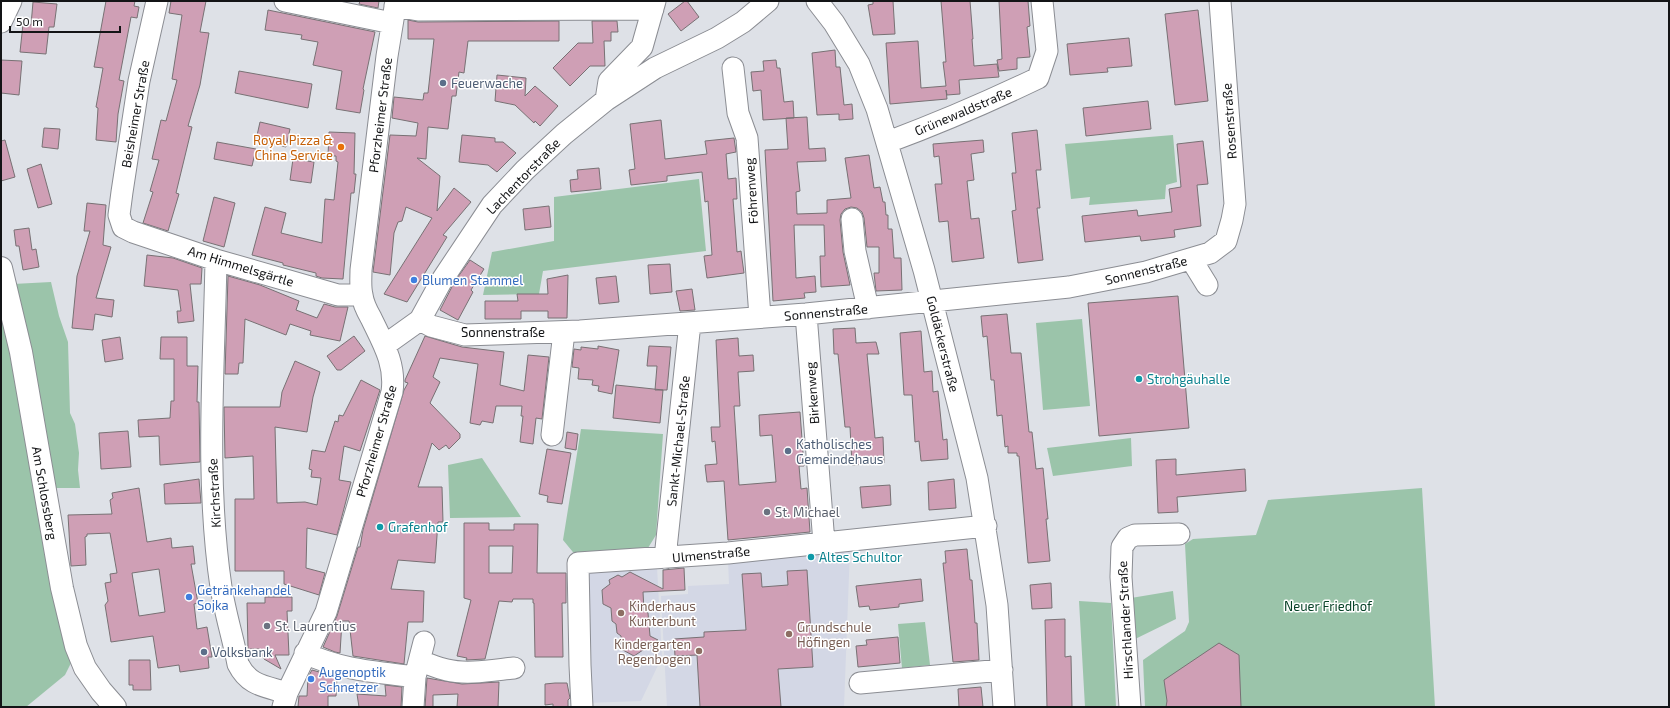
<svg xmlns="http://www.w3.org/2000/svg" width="1670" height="708" viewBox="0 0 1670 708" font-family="'Exo 2',sans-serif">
  <rect width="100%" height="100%" fill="#dee1e7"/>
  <!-- built -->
  <path fill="#d3d7e5" d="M850,549L844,707H667L661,596L688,594V586L729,584L728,560Z
    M657,567L662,657L641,701L586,703L582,569Z"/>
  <!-- green -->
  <path fill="#9bc4aa" d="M1173,135L1177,182L1166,185L1165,199L1089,205L1090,197L1071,199L1065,144Z
    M699,179L706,251L543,271L539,294L483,295L492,252L554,241V197Z
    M1,268L77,651L65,675L26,707H1Z
    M51,282L59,316L68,342L70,413L75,424L79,453L78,470L80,488H52L13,284Z
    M1082,319L1090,406L1043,410L1036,323Z
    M581,429L663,434L656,535L648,548L577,557L563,540Z
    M1131,438L1132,466L1053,476L1047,448Z
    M482,458L521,517L450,518L448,465Z
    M1422,488L1435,707H1145L1143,660L1185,631L1189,622L1185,544L1193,539L1256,535L1268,500Z
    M1173,591L1176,619L1129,642L1125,599Z
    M1079,601L1111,603L1116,707H1085Z
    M925,622L930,665L902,668L898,624Z"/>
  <!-- building -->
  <path fill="#cf9fb5" stroke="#787174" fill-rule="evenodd" d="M106,1H135L134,6L139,7L137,18L131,17L119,80L124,81L118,114L116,142L96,140L98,108L96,107L103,68L94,67Z
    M171,1H206L200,32L209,33L200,85L188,126L192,127L176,193L179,194L168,231L143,223L153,192L150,191L159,160L152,159L161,120L166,121L177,80L172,79L182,15L169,13Z
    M360,1H379L378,8L359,4Z
    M685,1H687L699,17L681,31L668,14Z
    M873,1H893L895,34L873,35L868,5L873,4Z
    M941,1H970L973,39H972L974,66L997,64L999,77L959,80L960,94L947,95L946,90L947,99L890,104L886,43L918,41L921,88L946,86L943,62H946Z
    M999,1H1028L1030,26L1027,27L1030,57L1017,58V69L999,71L997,60L1002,59Z
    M33,2L57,4L54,27H49L46,54L20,52L23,24L31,25Z
    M268,10L375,32L363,89L364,90L360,113L336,109L342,71L313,65L318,42L301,39L302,35L265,30Z
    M1198,10L1208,101L1175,105L1165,14Z
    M408,20L418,22L559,21V41H468L464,73L459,72L456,96H452L448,129L428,127L426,159L417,158L440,176L437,211L454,188L471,202L443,235L447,237L407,302L384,294L432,218L406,207L402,221L398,222L394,233L390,275L373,272L390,135L416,136L418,123L392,118L394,97L423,100L424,93H428L434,39H408Z
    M592,21H617L618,32H611V41H604L605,66H590L570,86L553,68L578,43H593Z
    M1129,38L1132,66L1107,68L1108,72L1070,75L1067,44Z
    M835,50L836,67H840L844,105L852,104L853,119L839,120V114L817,115L812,53Z
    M1,60L22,61L19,95L1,93Z
    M776,60L777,68H780L784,102L793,101L794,118L763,120L761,90L753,91L751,72L764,71L763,61Z
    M239,71L312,84L308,108L235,93Z
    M497,75L526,78L525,96L535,86L558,106L540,126L535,121L534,123L515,105L495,101Z
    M1148,101L1151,129L1086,136L1083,108Z
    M807,117L809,149L825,148L826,161L797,162L800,191L796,192L797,214L827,213V200L851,198L845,158L869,155L874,188L880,187L883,202H885L886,215H888V229H892L894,258H901L902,290L876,291L874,273H879V247H867L864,218L862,212L857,208L851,207L845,209L841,214L840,220L843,252L850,285L821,287L820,256H825L824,225H794L796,278L815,276L816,292L804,293L805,298L773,301L765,150L788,149L786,118Z
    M661,120L665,159L707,154L705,141L734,138L736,152L726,154L728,179L736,178L737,199H733L737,252L741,251L744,273L707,278L704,256L712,255L708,201L705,202L702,172L667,176V181L631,185L629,170L635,169L630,124Z
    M260,122L290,129L286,147L256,140Z
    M44,128L60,129L58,149L42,147Z
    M1037,130L1041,170H1036L1040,208H1037L1043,260L1018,263L1012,211L1016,210L1012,173H1016L1012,133Z
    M329,132L355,133L354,174H356L354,193H351L343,279L322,278L316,276V273L283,265V263L252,255L265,207L286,213L281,233L322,243L325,199L334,200L338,162L336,161V156H328Z
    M462,135L495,138V142H503L516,153L497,172L488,165L459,162Z
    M5,140L15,177L1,181V141Z
    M983,140L984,152L971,154L974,180L967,181L971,219L979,218L984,258L952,262L948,221L939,222L935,184H942L939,156L934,157L933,144Z
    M1203,141L1208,184L1197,185L1201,226L1174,230L1175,237L1141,241L1140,236L1085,242L1082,216L1137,210L1138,216L1172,212L1169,189L1181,187L1177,144Z
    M217,142L256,149L252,166L214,159Z
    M293,159L314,162L311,183L290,180Z
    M41,164L52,204L38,208L27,169Z
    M599,168L601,189L571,192L570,180L578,179L577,170Z
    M214,197L235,203L224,247L203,241Z
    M87,203L106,205L103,245L111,247L96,298L114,300L112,317L95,314L93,330L72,328L77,276L90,231H84Z
    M549,206L551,227L525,230L523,209Z
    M29,228L32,250L36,249L39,267L23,270L19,246H16L14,230Z
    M147,255L173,258L202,268L201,284H190L194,321L178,323L177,311H181L178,290L144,286Z
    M470,260L484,269L471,290L473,292L458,320L440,310L455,281Z
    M670,264L672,292L650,294L648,265Z
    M568,275L567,318H548V311H521V319H485V301H518L517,294H548L547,279Z
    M228,276L260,285L299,301L296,310L317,318L324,304L335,307H348L340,341L310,335L311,331L290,324L286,335L245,319L243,363H239L238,374H225Z
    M616,276L619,302L599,304L596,278Z
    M692,289L695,310L680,311L676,291Z
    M1178,296L1189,428L1099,436L1088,303Z
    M1007,314L1011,353H1021L1029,432H1032L1036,469L1043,468L1048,519H1046L1050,561L1028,563L1019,456H1017V453H1008V446L1005,447L1002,415L997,416L994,380H991L987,336L983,337L981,316Z
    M855,328L856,343L876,342L879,354H867L875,438L883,437L884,463L852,465L850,427H845L838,354H834L833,329Z
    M921,331L924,372L932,371L933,392L938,391L943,440L947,439L948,459L921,461L919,441L915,442L912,395H904L900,333Z
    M354,336L365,351L341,370H337L327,356Z
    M425,336L462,347L504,352L500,385L524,391L528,355L549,357L542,419L536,418L533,444L520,442L523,416H521L522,406H496L493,423L482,421L480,425L470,423L478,364L440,358L433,377L440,382L430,403L460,434V438L449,449L446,445L439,450L432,443L418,487H442L443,522H438L435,563L398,560L391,589L424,591L423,622H408L404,664L353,656L349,621H342L340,653L335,652L323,647L337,616L358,547H360L363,530L404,390L408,383L405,382V380Z
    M120,337L123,359L105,362L102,340Z
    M161,337H187V366H198L197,402H199L200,462L160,465L159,436L139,437L138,420L170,418L171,401H174V359H160Z
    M738,338L739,356L753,355L754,371L738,372L740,406H734L739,485L776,482L772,435L760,436L759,415L800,412L804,466H799L801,489L807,488L810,532L728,540L724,481L707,482L705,465L717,464L715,441L712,442L711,427H720L716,340Z
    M598,346L619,350L612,394L598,391L599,386L592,385L593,380L578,379L579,368L572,367L574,349L581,350V347L598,349Z
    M649,346L671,347L667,390H655L657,366H647Z
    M295,361L320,372L313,397L307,432L275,427L277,503L305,502L317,505L321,478L311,477L312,470L309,469L312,450L325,452L335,421L338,422L339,415L343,416L361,380L380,390L360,451L344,446L339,480L351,482L337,535L307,528L306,568L325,573L319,595L284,584V571H235V499H254L253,456L225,458L224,407H280L282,392Z
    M616,385L663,390L660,423L613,418Z
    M128,431L131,467L101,469L99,433Z
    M567,432L578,434L576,450L565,448Z
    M547,449L571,453L562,504L547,502L548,496L539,494Z
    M1176,459V475L1245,469L1246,491L1177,497L1178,512L1158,513L1156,460Z
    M199,479L201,503L165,504L164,484Z
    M954,479L956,508L929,510L928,482Z
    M890,485L891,505L862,508L860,487Z
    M139,488L147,542L171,538L172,548L193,546L195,564H191L198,603L194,604L197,629L207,627L212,657H208L209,668L180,672L179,665L158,668L153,636L111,642L105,605L108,601L105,583L111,582L110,574L117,573L110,533L87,534V536L85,537L86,565L71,566L68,515L112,514L110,500L113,498L112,493ZM159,569L165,612L139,616L132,573Z
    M464,523H489V530H514V524H538L537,573H566V603H562L563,657H535L534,603H533V599H513L512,602L499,601L485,659L466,660L467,658L457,656L471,600L464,598ZM489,546H513L512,573H489Z
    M967,549L970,580H972L975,623H977L979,660L953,662L943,563H946L945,551Z
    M684,568L685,590L643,592L644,610L648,613L650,636L658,640L634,656L621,649V636L617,633L616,624L612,621L611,608L603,604L602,590L610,584L609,580L618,575L622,577L630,572L663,589V570Z
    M807,570L813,667L778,669L781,707H700L697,655L675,656L674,639L704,637V632L746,630L742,574L761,573L762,587L788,585L787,571Z
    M921,579L923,601L899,604V607L870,610L869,606L859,607L856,586Z
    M1051,583L1052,608L1032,609L1030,585Z
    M265,597H292V611H287L289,655H275L281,669L264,659L260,649H248L247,603H265Z
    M1065,619V657L1071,656L1072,707H1047L1045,620Z
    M898,637L900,663L858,667L856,646L867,645L866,640Z
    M1219,643L1239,655L1241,707H1166L1167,701L1164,680Z
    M129,660H150L151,690H133V685H129Z
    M312,670L337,677L336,696H328V707H298L299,696H307L308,677Z
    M427,678L462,684L499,682L498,707H457L458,694L433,695V707H425Z
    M555,683H567L570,698L568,700V707H553V704L545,705V684Z
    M385,685L402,687L401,707H359L357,694L386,696Z
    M981,687L983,707H959L958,689Z"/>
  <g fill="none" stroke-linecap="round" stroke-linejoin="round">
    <!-- minor casing -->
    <g stroke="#8b8d93" stroke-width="23">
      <path id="minor" d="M157,1L139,81L122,192L119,215L123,227L133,232L216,260L338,295H362
        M285,1L392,23
        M817,1L834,23L859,64L877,109L924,270L977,478L997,605L1004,707
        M395,6L418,10L653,9
        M1,22L11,1
        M733,68L738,113L747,138L760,317
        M606,100L609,81L642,47L655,1
        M888,142C939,123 988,102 1038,78L1047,51L1042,1
        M852,219L855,251L868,308
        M1191,259L1207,285
        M216,260C214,369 205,479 221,587C225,613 233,638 238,664C249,686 265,686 287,693
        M806,314L824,543
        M420,320L431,326L465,335L580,331L806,314L1069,287L1146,272L1210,253L1226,241L1232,220L1235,204L1220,1
        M385,345L420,320L442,280L492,205L525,170L564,134L606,100L655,68L717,38L743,22L768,1
        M552,435L564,332
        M665,558L690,323
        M305,653C340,670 378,672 415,677
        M420,661C429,664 438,668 447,670C467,675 494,670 514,668
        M860,683L1002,670
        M283,707L287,693L326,612L392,392C396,364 383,343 371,318C367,311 363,303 362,295C360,287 361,278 361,270L387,56L396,1
        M413,707L415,677L424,642
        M582,707L580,665L578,563L728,553L986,526
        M1130,707L1121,577L1122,547L1128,538L1135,535L1179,534"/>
    </g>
    <!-- major casing -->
    <g stroke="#8b8d93" stroke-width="24">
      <path id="major" d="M1,268L21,352L62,588L76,646L85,668L101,691L115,707"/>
    </g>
    <!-- minor -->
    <use href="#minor" stroke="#fff" stroke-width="21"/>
    <!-- major -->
    <use href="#major" stroke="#fff" stroke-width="22"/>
  </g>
  <!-- markers -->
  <g fill="#5c6f8a" stroke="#fff" stroke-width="1.5">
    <circle cx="443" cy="83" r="4"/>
    <circle cx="788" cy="451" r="4"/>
    <circle cx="204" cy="652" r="4"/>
  </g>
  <circle fill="#e8710a" stroke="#fff" stroke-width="1.5" cx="341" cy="147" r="4"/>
  <g fill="#3f7fe0" stroke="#fff" stroke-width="1.5">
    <circle cx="414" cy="280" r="4"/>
    <circle cx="189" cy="597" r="4"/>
    <circle cx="311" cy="679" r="4"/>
  </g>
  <g fill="#0f9aa8" stroke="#fff" stroke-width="1.5">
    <circle cx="1139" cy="379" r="4"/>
    <circle cx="380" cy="527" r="4"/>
    <circle cx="811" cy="557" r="4"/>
  </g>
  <g fill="#6b7280" stroke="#fff" stroke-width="1.5">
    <circle cx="767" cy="512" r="4"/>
    <circle cx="267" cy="626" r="4"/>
  </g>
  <g fill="#8d6e63" stroke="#fff" stroke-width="1.5">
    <circle cx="621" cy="613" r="4"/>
    <circle cx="789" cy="634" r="4"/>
    <circle cx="699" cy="651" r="4"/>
  </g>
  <g text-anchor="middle" stroke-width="3" stroke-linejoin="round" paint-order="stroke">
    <!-- service labels -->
    <g font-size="13" fill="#4e5e75" stroke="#fff" text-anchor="start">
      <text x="451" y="88">Feuerwache</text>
      <text x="796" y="449">Katholisches<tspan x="796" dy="15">Gemeindehaus</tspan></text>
      <text x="212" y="657">Volksbank</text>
    </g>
    <!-- street labels -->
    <g font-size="13" fill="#131416" stroke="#fff">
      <text transform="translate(963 111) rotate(-23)" y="5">Grünewaldstraße</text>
      <text transform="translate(135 114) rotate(-80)" y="5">Beisheimer Straße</text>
      <text transform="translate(380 115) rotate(-83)" y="5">Pforzheimer Straße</text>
      <text transform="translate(1229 121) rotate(-94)" y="5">Rosenstraße</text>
      <text transform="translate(523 176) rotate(-46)" y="5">Lachentorstraße</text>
      <text transform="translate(751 191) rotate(-94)" y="5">Föhrenweg</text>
      <text transform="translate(241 266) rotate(17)" y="5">Am Himmelsgärtle</text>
      <text transform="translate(1146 270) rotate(-14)" y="5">Sonnenstraße</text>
      <text transform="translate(826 312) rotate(-5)" y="5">Sonnenstraße</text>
      <text x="503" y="337">Sonnenstraße</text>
      <text transform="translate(943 344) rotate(76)" y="5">Goldäckerstraße</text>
      <text transform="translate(812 393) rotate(-94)" y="5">Birkenweg</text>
      <text transform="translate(376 441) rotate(-74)" y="5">Pforzheimer Straße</text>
      <text transform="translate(678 441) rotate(-84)" y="5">Sankt-Michael-Straße</text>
      <text transform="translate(45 493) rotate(80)" y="5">Am Schlossberg</text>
      <text transform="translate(214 493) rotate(-93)" y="5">Kirchstraße</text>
      <text transform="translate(711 554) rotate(-5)" y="5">Ulmenstraße</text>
      <text transform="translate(1125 620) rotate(-93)" y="5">Hirschlander Straße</text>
    </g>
    <!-- food labels -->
    <g font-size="13" fill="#c56008" stroke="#fff" text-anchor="end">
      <text x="333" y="145">Royal Pizza &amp;<tspan x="333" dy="15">China Service</tspan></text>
    </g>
    <!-- shop labels -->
    <g font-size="13" fill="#366cbe" stroke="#fff" text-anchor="start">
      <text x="422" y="285">Blumen Stammel</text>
      <text x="197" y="595">Getränkehandel<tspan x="197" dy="15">Sojka</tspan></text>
      <text x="319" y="677">Augenoptik<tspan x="319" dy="15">Schnetzer</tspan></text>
    </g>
    <!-- culture labels -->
    <g font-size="13" fill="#0d838f" stroke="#fff" text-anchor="start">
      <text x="1147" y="384">Strohgäuhalle</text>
      <text x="388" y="532">Grafenhof</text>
      <text x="819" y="562">Altes Schultor</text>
    </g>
    <!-- worship labels -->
    <g font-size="13" fill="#5b616d" stroke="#fff" text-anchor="start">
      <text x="775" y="517">St. Michael</text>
      <text x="275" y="631">St. Laurentius</text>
    </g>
    <!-- education labels -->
    <g font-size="13" fill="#785e54" stroke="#fff" text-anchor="start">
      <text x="629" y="611">Kinderhaus<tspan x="629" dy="15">Kunterbunt</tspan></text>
      <text x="797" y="632">Grundschule<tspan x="797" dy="15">Höfingen</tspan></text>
      <text x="691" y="649" text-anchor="end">Kindergarten<tspan x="691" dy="15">Regenbogen</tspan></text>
    </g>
    <!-- park labels -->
    <g font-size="13" fill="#064126" stroke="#fff">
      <text x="1328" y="611">Neuer Friedhof</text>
    </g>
  </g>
  <!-- border -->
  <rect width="1670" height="708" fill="none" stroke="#131416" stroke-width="4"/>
  <!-- scale -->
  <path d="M10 26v6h110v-6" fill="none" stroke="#131416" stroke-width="2"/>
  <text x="16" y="26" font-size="12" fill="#131416" stroke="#ffffff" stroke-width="3" paint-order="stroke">50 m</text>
</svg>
